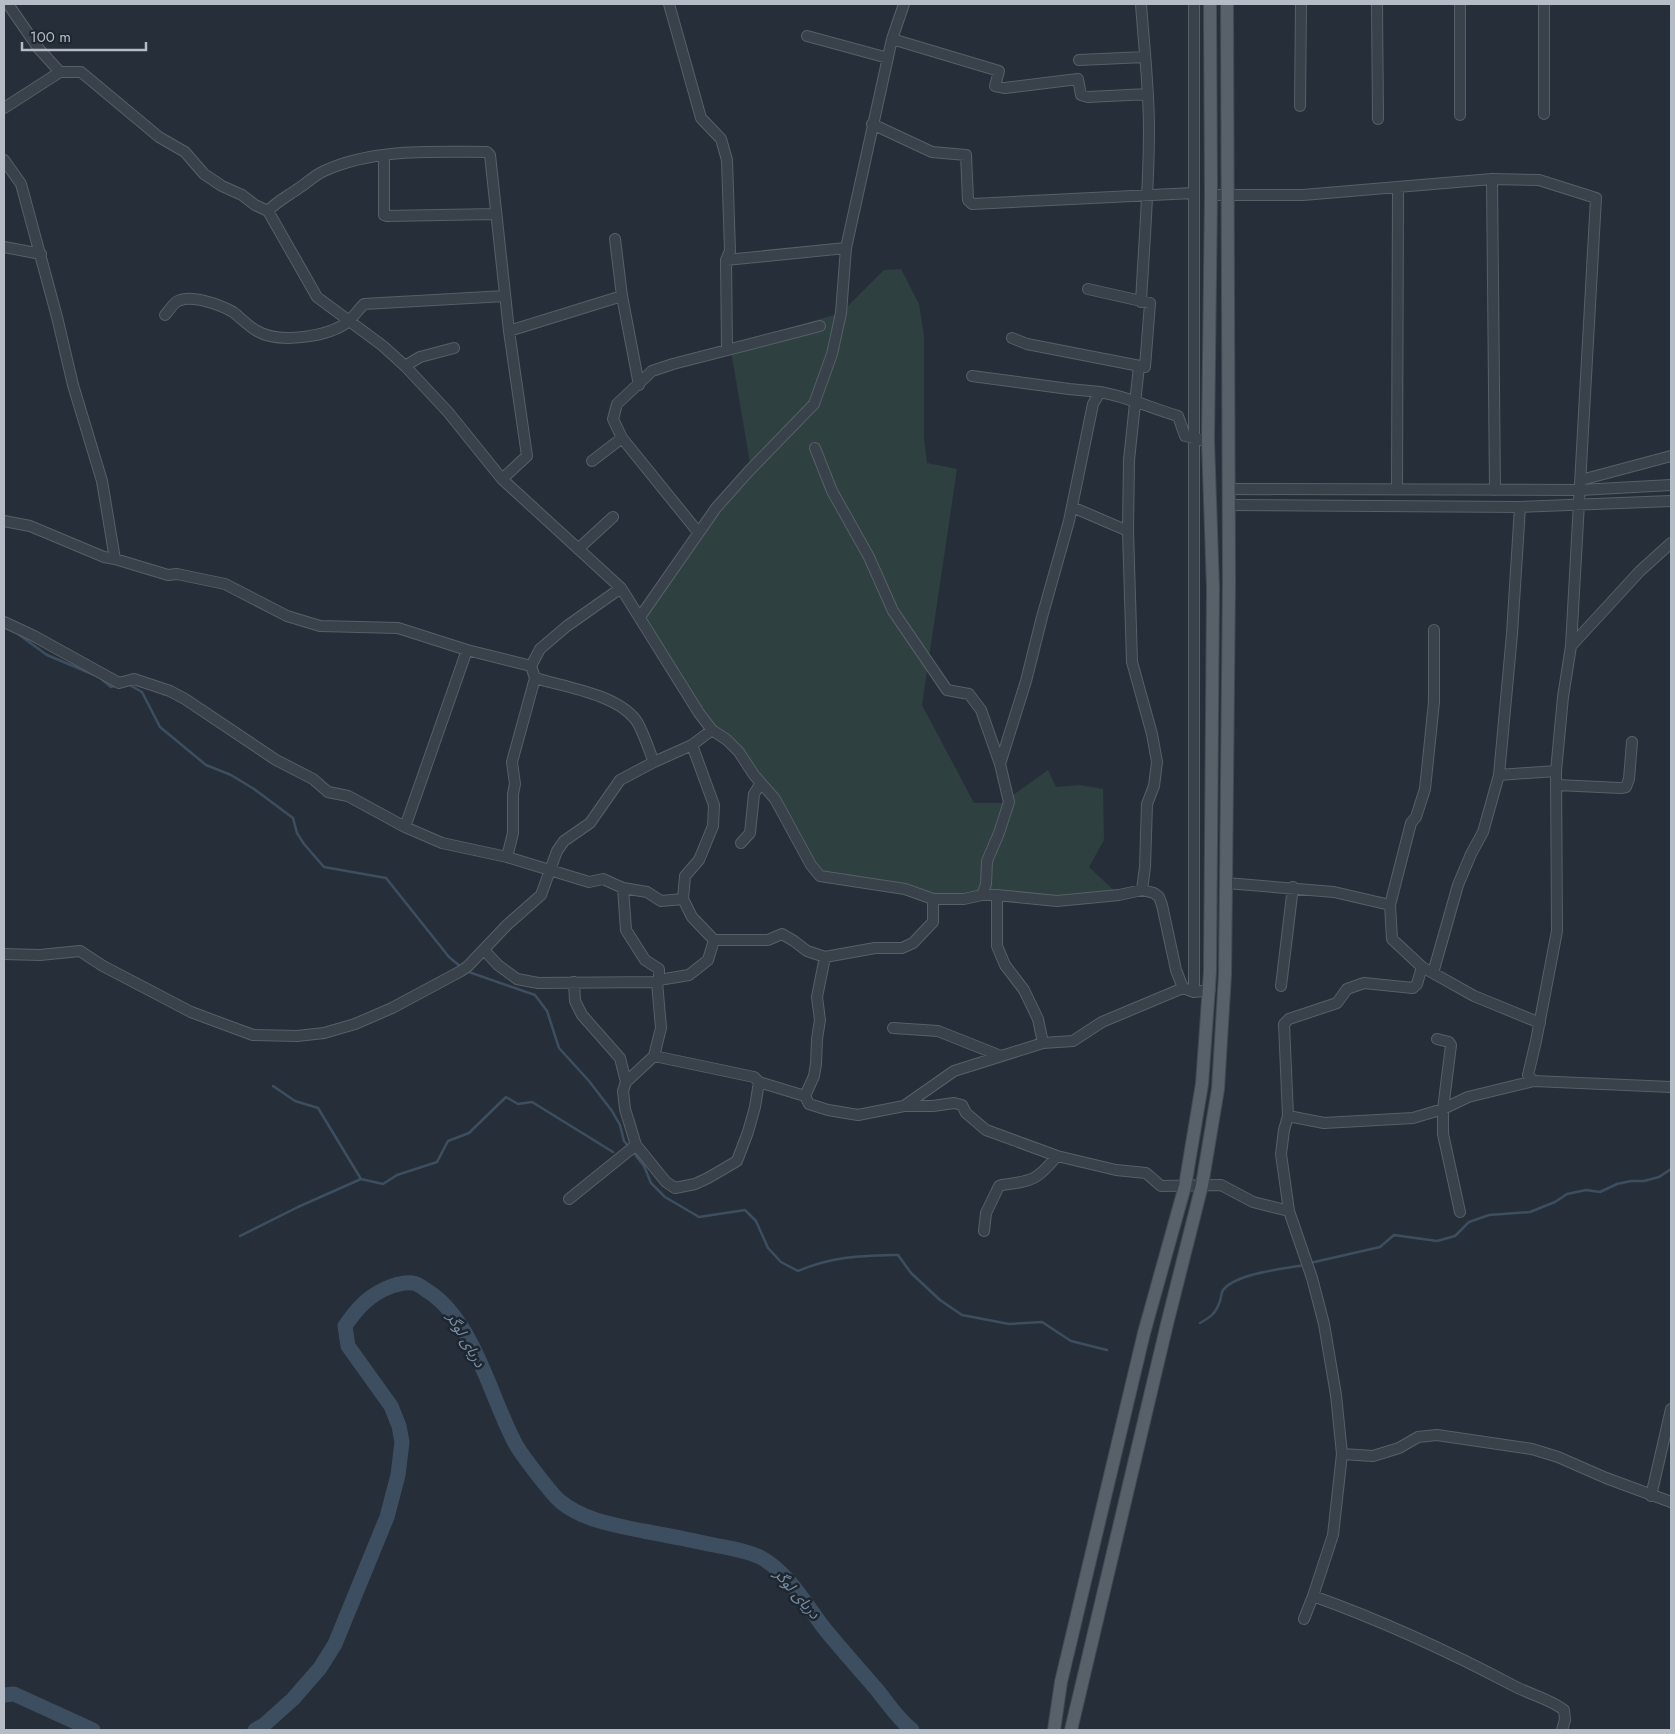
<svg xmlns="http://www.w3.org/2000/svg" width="1675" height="1734" viewBox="0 0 1675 1734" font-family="Jost,'Noto Sans Arabic',sans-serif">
  <rect width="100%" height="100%" fill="#262f39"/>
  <!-- green -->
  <path fill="#2e4040" d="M901,269L919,304L924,336V438L927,463L957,469L922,705L974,803H1002L1048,770L1056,787L1080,785L1103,789L1104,840L1089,867L1119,895L1092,897L996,895L933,899L820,876L775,799L712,730L640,617L751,469L730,345L841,313L884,270Z"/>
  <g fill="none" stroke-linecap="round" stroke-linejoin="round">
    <!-- stream -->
    <path stroke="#3d4e60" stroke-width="2.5" d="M18,634L47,655L99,677L111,687L115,686
      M128,684L142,692L160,727L206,765L231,775L254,789L293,818L297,833L304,844L324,867L386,878L449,957L461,967
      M466,971L535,995L547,1011L559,1048L589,1081L612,1111L620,1125L624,1141L630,1148
      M273,1086L295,1101L318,1108L361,1179L383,1184L397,1175L437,1162L448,1141L469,1133L506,1097L518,1104L532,1102L613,1152
      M633,1152L644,1166L651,1183L665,1197L699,1217L745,1210L756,1221L768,1248L781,1262L798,1271C834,1256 859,1256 898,1255L911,1273L940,1300L962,1315L1009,1324L1042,1322L1071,1341L1107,1350
      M240,1236L298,1207L361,1179
      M1310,1263L1380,1247L1394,1235L1437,1241L1455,1236L1469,1222L1489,1215L1530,1212L1555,1202L1567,1194L1586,1190L1600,1192L1617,1184L1631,1181H1644L1659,1177L1671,1169
      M1200,1323C1211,1317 1216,1313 1220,1301C1221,1298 1221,1293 1223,1290C1237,1273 1283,1269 1304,1265"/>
    <!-- river -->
    <path stroke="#3d4e60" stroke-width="15" d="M4,1695L14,1694L93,1730
      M255,1730L264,1725L293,1699L320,1668L335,1644L387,1517L398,1475L402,1442L399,1426L391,1406L348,1346L345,1326C358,1307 370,1294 392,1286C398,1284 406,1282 412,1283C417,1283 422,1287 426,1290C473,1318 490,1396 515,1443C520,1453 553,1496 561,1502C585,1521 615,1525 643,1531C667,1535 690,1540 714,1545C729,1548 745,1550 760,1557C788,1572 805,1603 824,1628C841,1649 860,1670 878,1691C889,1705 898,1719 912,1730"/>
    <!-- minor casing -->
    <g stroke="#575f68" stroke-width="12">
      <path id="minor" d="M8,4L39,49L60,72
        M669,4L701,118L721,139L727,160L730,251L726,260L727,350
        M1141,4C1144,46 1149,88 1149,130C1149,187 1144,245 1141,302
        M1194,4V992
        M1377,4L1378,119
        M1460,4V115
        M1544,4V114
        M807,36L888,58
        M892,39L999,71L995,86L1005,88L1078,79L1081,95L1088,97L1148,94
        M1079,60L1145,57
        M1300,106L1301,4
        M4,108L60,72H81L159,137L185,152L204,174L222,186L242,195L255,205L268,211L317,297L383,346L405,366L448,412L502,479L621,588L699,713L712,730L727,740L739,752L754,775L775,799L811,865L820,876L905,889L933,899H964L982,895H997L1057,901L1119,895L1142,890L1154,893L1159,897L1162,905L1176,970L1183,988L1194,992L1210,990
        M872,124L932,152L966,155L968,200L972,204L1193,193
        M384,156V215L387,216L495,214
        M4,160L21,184L57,317L73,385L102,481L115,559L168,575L177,574L225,584L287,616L320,626L398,628L467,650L531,666L540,649L567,626L621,588
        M1492,179L1495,490
        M1211,195H1303L1492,179L1539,180L1596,198L1571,646
        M268,211C277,201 288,196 299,188C307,183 315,175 324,171C374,148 433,152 487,152L490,155L509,331L527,456L502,479
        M615,239L622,296L639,385
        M4,247L41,254
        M726,260L846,248
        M165,315C169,311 173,303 178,301C191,294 221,305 233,312C241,318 248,326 257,331C279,344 329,337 349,321C354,316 359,309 364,304L505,296
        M509,331L622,296
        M1012,338L1027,344L1145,367L1150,303L1088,289
        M405,366L420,357L454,348
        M1139,366L1129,460L1128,531L1132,662L1152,734L1157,762L1154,786L1147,804L1145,867L1142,890
        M972,376L1069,389L1100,392
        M815,448L832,491L869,557L893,611L947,690L969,694L981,710L1000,764
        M592,461L622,438
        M1581,480L1671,456
        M1228,489L1580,490L1671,485
        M1397,489L1398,188
        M1228,505L1520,507L1671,501
        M1072,507L1128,531
        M4,521L30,526L104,557L115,559
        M698,532L622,438L613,419L617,404L652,371L673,364L820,326
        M578,549L613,517
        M640,617L716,508L748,472L814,404L832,354L841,313L846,248L892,39L904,4
        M4,622L34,636L119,683L134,679L170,691L185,699L276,760L313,779L328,792L348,796L405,827L442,843L507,857L589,882L603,879L623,888L647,892L661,901L683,899
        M1434,630V702L1425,789L1416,817L1411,823L1390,905L1392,939L1422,967L1433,973L1474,996L1540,1023
        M535,678C565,687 615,694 635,719C642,727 649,751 654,762
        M692,745L714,805L713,826L699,860L685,876L683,899L692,917L714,940
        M1499,775L1556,771
        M1557,785L1621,788L1626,787L1629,779L1632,742
        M405,827L467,650
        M741,843L750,833L754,794L761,783
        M507,857L513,833V794L515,784L512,762L535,678L531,666
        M1226,883L1334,892L1390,905
        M623,888L626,930L645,960L659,969V980L657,982L661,1028L654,1056L626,1082L623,1091L625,1109L636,1145L666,1182L675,1188L695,1184L708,1178L737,1161L748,1132L755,1107L759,1082
        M982,895L986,884L987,861L999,833L1009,802L1000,764L1026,681L1042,617L1069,521L1093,404L1100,392C1128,397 1151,408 1178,416L1185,436L1208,441
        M997,895V946L1005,965L1024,990L1038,1019L1043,1043
        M484,950L498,965L517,979L538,983L657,982
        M4,954L40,955L80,951L103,966L191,1012L253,1035L297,1036L324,1033L355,1024L392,1008L461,971L468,966L507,925L541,895L557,851L564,841L590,823L620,780L654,762L692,745L712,730
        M825,957L817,997L820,1020L817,1039L816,1064L814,1076L805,1096L809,1104L828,1110L858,1115L904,1106H933L954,1103L962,1105L966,1113L986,1130L1057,1156L1116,1170L1146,1173L1161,1186L1221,1185L1253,1202L1289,1211
        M1433,973L1458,885L1471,854L1483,832L1499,775L1512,634L1520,507
        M659,980L689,975L708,960L714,940H768L782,934L794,941L807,951L825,957L875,948H902L913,943L933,922V899
        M574,982L575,1001L582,1015L620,1058L626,1082
        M1281,986L1293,887
        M893,1028L938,1031L1001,1056
        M1437,1039L1449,1042L1451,1045L1443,1109V1134L1460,1212
        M654,1056L754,1077L759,1082L805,1096
        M1534,1081L1528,1075L1536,1041L1557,931L1556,771L1563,697L1571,646L1640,571L1671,543
        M904,1106L954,1071L1043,1043L1073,1041L1102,1022L1183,988
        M1288,1116L1324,1123L1413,1118L1443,1109L1468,1097L1534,1081L1671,1087
        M569,1199L636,1145
        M984,1231L986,1213L999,1186L1002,1185C1033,1181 1037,1180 1057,1156
        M1342,1454L1373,1456L1399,1448L1418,1437L1437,1435L1532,1449L1558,1457L1606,1478L1671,1502
        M1651,1496L1671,1409
        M1313,1596C1383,1621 1450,1652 1516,1687C1532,1695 1550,1699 1564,1710L1565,1720L1562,1730
        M1304,1619L1313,1596L1333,1535L1342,1454L1336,1395L1324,1324L1312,1278L1289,1211L1281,1154L1284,1130L1288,1116L1284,1024L1289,1019L1337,1003L1347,989L1364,983L1413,988L1417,984L1422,967"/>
    </g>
    <!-- major casing -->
    <g stroke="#424a53" stroke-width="14">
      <path id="major" d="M1054,1730L1061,1682L1144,1333L1185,1186L1202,1084L1210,972L1213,588L1208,441L1211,195L1210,4
        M1071,1730L1167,1324L1202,1185L1218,1089L1225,975L1226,883L1229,582L1227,4"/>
    </g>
    <!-- minor -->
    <use href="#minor" stroke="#39414a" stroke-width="10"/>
    <!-- major -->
    <use href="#major" stroke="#58606a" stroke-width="12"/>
  </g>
  <g text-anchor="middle" stroke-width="5" stroke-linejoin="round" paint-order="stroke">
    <!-- water labels -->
    <g font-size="15" font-style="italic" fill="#798ea5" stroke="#1e262f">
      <text transform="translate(466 1340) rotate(60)" y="5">دریای لوگر</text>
      <text transform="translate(797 1594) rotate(49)" y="5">دریای لوگر</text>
    </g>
  </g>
  <!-- border -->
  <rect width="1675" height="1734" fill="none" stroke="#b5bcc5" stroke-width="10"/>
  <!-- scale -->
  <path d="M22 42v8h124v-8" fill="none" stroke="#b5bcc5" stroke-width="2.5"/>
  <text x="30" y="42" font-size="15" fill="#b5bcc5" stroke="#1e262f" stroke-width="4" paint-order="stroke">100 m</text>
</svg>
